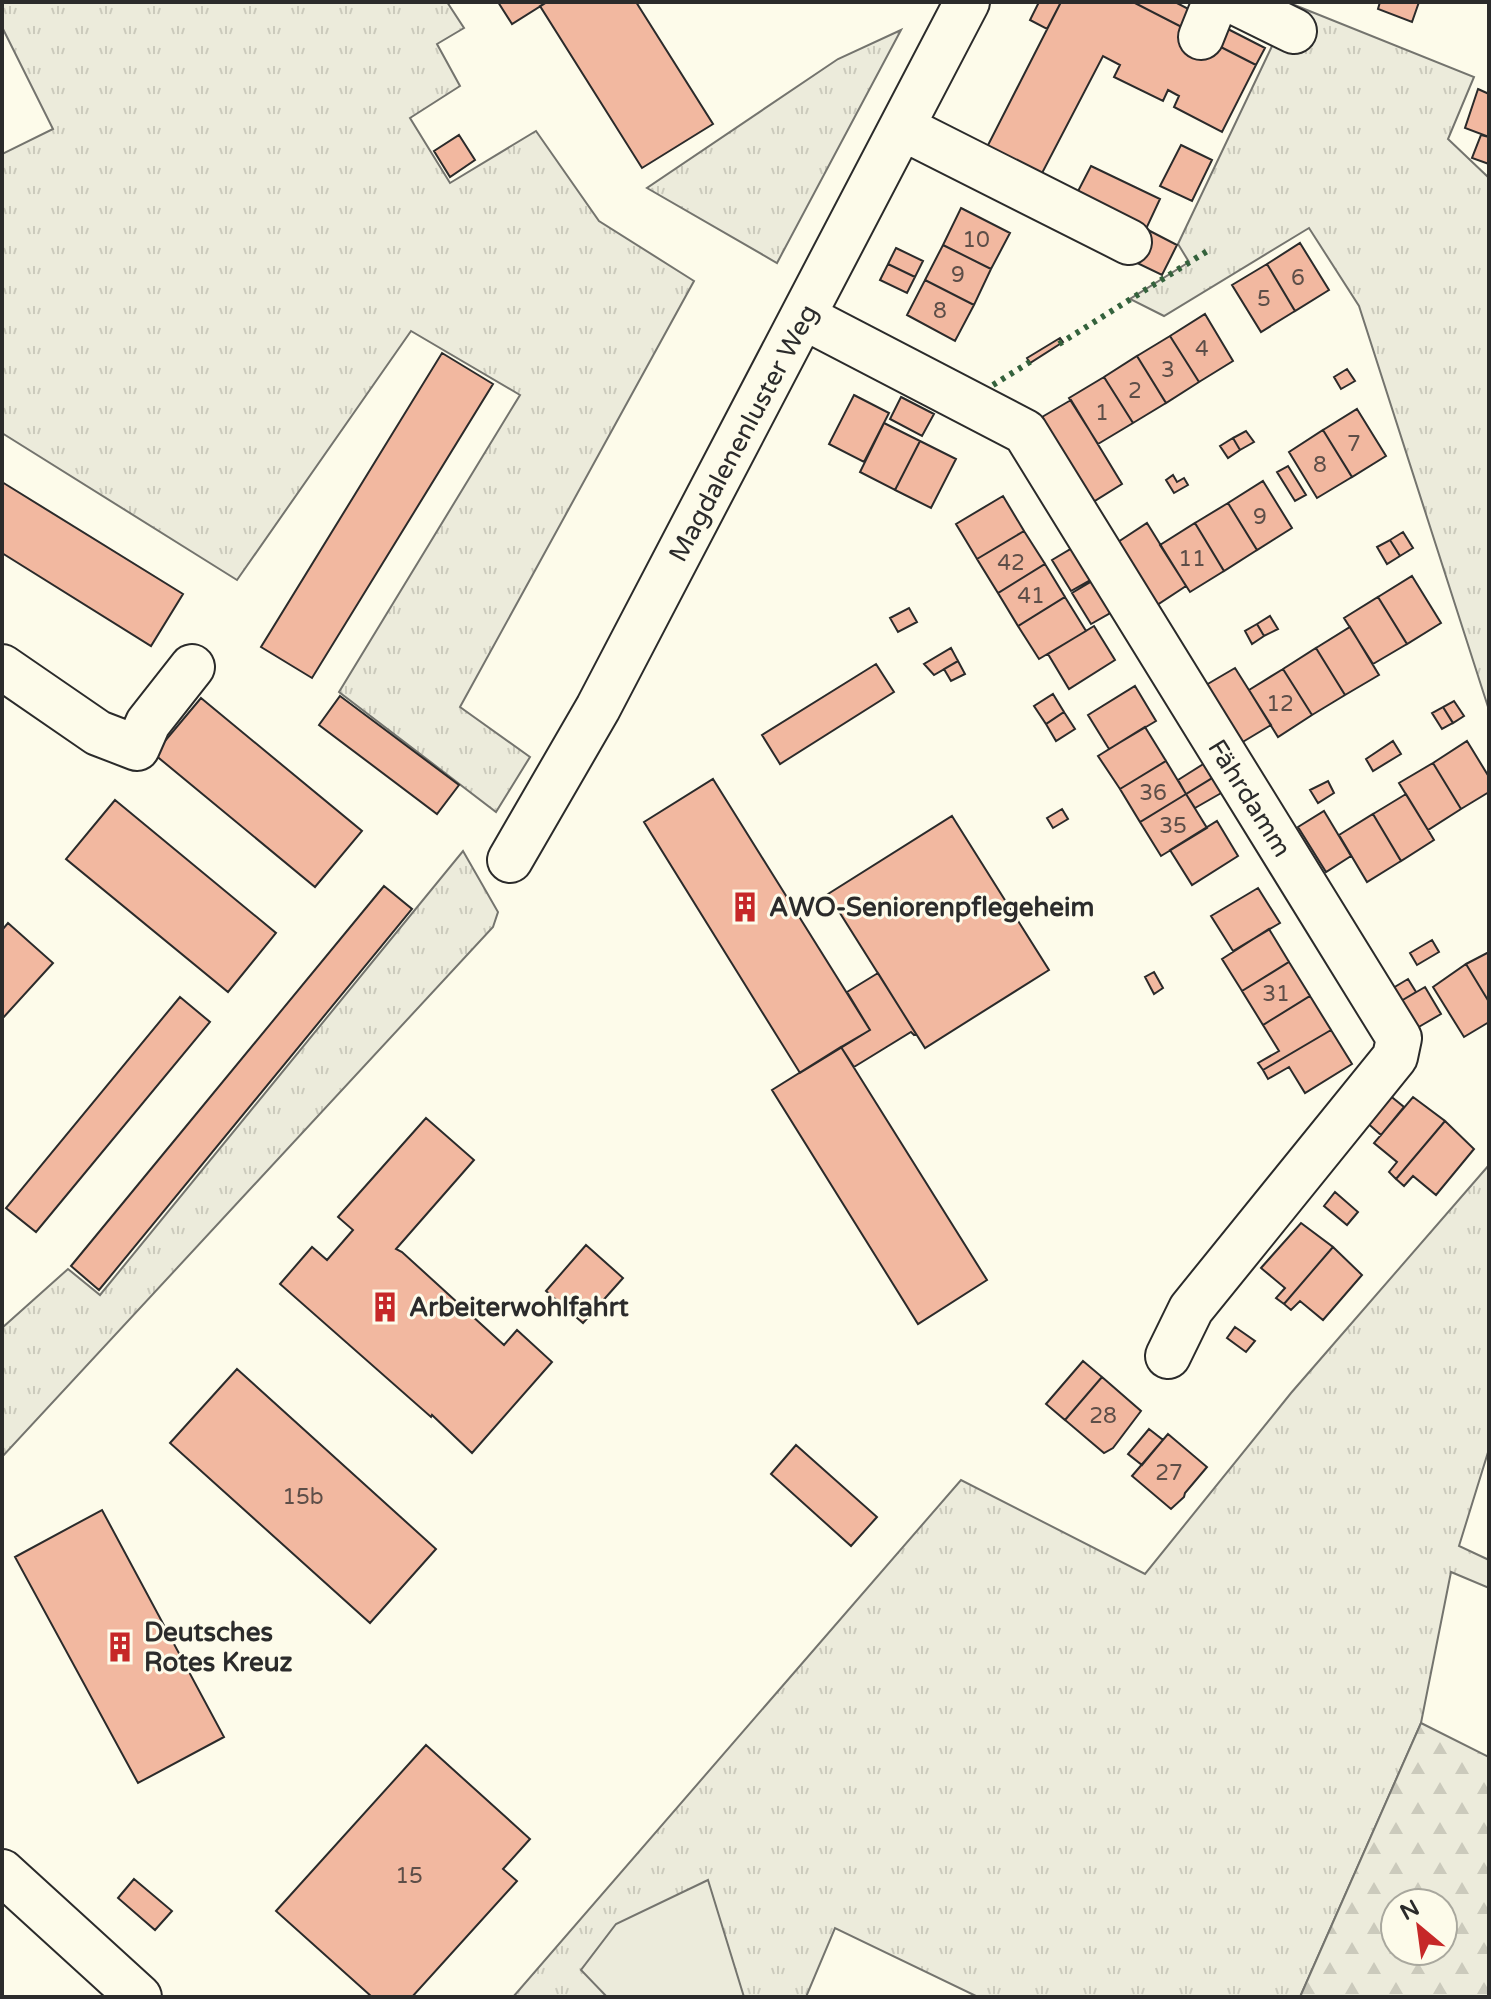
<svg xmlns="http://www.w3.org/2000/svg" width="1491" height="1999" viewBox="0 0 1491 1999" font-family="'Varela Round',sans-serif">
  <defs>
    <pattern id="grass-tufts" width="24" height="20" patternUnits="userSpaceOnUse" patternTransform="scale(2)"><rect width="24" height="20" fill="#ecebdb"/><path d="M3 7l-1-3M5 7V3M7 7l1-3M15 17l-1-3M17 17v-4M19 17l1-3" fill="none" stroke="#cbcabc"/></pattern>
    <pattern id="forest-firs" width="22" height="20" patternUnits="userSpaceOnUse" patternTransform="scale(2)"><rect width="22" height="20" fill="#ecebdb"/><path d="M5 1l3.5 6h-7zM16 11l3.5 6h-7z" fill="#cbcabc"/></pattern>
  </defs>
  <rect width="100%" height="100%" fill="#fdfbea"/>
  <!-- grass -->
  <path fill="url(#grass-tufts)" stroke="#74746e" stroke-width="2" d="M2,2H447L464,28L437,44L460,86L410,118L450,183L536,131L599,221L694,281L460,707L530,757L496,812L339,692L520,395L411,331L237,580L2,433V154L53,129L2,27Z
    M1292,4L1474,77L1448,139L1489,178V710L1359,306L1309,228L1164,316L1130,299L1189,262L1178,244Z
    M901,30L777,263L647,188L838,59Z
    M463,851L498,912L493,927L2,1457V1328L68,1269L100,1295Z
    M1489,1165V1449L1459,1546L1489,1560V1588L1451,1572L1421,1723L1300,1997H978L835,1928L806,1997H513L961,1480L1145,1574L1291,1393Z"/>
  <!-- forest -->
  <path fill="url(#forest-firs)" stroke="#74746e" stroke-width="2" fill-rule="evenodd" d="M1421,1723L1489,1757V1997H1300ZM1395,1903H1443V1951H1395Z"/>
  <!-- pitch -->
  <path fill="#ecebdb" stroke="#74746e" stroke-width="2" d="M708,1880L744,1997H607L581,1970L616,1924Z"/>
  <!-- building -->
  <path fill="#f2b8a0" stroke="#2b2b2b" stroke-width="2" d="M498,2H547L512,24Z
    M547,2H636L713,124L642,168L540,6Z
    M1039,2H1061L1047,29L1030,20Z
    M1061,2H1133L1256,65L1222,132L1174,107L1179,96L1168,90L1163,101L1114,77L1120,65L1103,56L1040,177L986,149Z
    M1133,2H1175L1200,15L1191,32Z
    M1380,2H1419L1412,22L1378,9Z
    M1222,26L1265,48L1256,65L1213,43Z
    M1478,89L1489,94V137L1465,128Z
    M459,135L475,160L450,177L434,151Z
    M1481,135L1489,137V164L1472,158Z
    M1181,145L1212,160L1192,201L1160,186Z
    M1091,166L1160,199L1146,229L1076,195Z
    M961,208L1010,233L991,269L943,245Z
    M1148,230L1177,245L1162,275L1133,261Z
    M1300,243L1329,290L1295,311L1267,264Z
    M943,245L991,269L974,305L925,280Z
    M896,248L923,261L915,277L888,264Z
    M888,264L915,277L907,293L880,280Z
    M1267,264L1295,311L1261,332L1232,285Z
    M925,280L974,305L955,341L907,315Z
    M1205,314L1233,361L1199,382L1170,336Z
    M1170,336L1199,382L1166,403L1137,356Z
    M1060,338L1063,342L1030,363L1027,358Z
    M442,353L493,384L312,678L261,647Z
    M1137,356L1166,403L1133,423L1104,377Z
    M1347,369L1355,381L1341,389L1334,377Z
    M1104,377L1133,423L1098,444L1069,398Z
    M854,395L889,413L864,462L829,444Z
    M901,397L934,414L922,436L890,419Z
    M1071,400L1122,484L1093,502L1042,417Z
    M1357,409L1386,456L1352,477L1323,430Z
    M884,423L920,441L895,490L860,472Z
    M1323,430L1352,477L1317,498L1289,452Z
    M1246,431L1254,442L1240,450L1233,438Z
    M1233,438L1240,450L1228,458L1220,446Z
    M920,441L956,459L931,508L895,490Z
    M1288,466L1306,495L1295,501L1277,472Z
    M1173,475L1177,482L1184,478L1188,485L1174,493L1166,480Z
    M1263,481L1292,528L1257,550L1228,503Z
    M2,482L183,594L151,646L2,553Z
    M1003,496L1024,531L977,559L956,524Z
    M1228,503L1257,550L1224,571L1195,523Z
    M1147,523L1186,586L1157,605L1118,542Z
    M1195,523L1224,571L1190,592L1160,545Z
    M1024,531L1045,564L998,593L977,559Z
    M1403,532L1413,548L1400,556L1390,540Z
    M1390,540L1400,556L1387,564L1377,547Z
    M1074,547L1092,579L1071,591L1052,560Z
    M1045,564L1065,597L1018,626L998,593Z
    M1412,576L1441,623L1407,644L1378,597Z
    M1094,580L1112,612L1091,624L1072,593Z
    M1065,597L1086,631L1039,659L1018,626Z
    M1378,597L1407,644L1373,664L1344,618Z
    M909,608L917,622L898,632L890,618Z
    M1270,616L1278,629L1264,636L1257,624Z
    M1257,624L1264,636L1252,644L1245,631Z
    M1094,626L1115,660L1069,689L1048,654Z
    M1350,627L1379,675L1345,695L1316,648Z
    M951,648L958,661L934,675L924,664Z
    M1316,648L1345,695L1312,715L1283,669Z
    M958,661L965,674L951,681L944,669Z
    M876,664L894,692L780,764L762,735Z
    M1235,668L1271,725L1241,743L1206,685Z
    M1283,669L1312,715L1278,737L1249,690Z
    M1135,686L1156,721L1109,749L1088,715Z
    M1053,694L1064,712L1046,724L1034,706Z
    M340,696L459,785L437,814L319,725Z
    M201,698L362,831L315,887L154,754Z
    M1454,701L1464,716L1453,723L1443,707Z
    M1443,707L1453,723L1442,729L1432,713Z
    M1064,712L1075,729L1056,741L1046,724Z
    M1145,727L1166,761L1120,789L1098,756Z
    M1393,741L1401,754L1373,771L1366,759Z
    M1467,741L1489,777V792L1461,809L1433,763Z
    M1166,761L1186,794L1140,822L1120,789Z
    M1205,763L1214,777L1186,794L1178,780Z
    M1433,763L1461,809L1428,830L1399,783Z
    M1214,777L1223,792L1195,808L1186,794Z
    M713,779L870,1030L800,1073L644,822Z
    M1328,781L1334,793L1318,803L1310,790Z
    M1186,794L1207,828L1161,856L1140,822Z
    M1406,794L1434,840L1401,861L1373,814Z
    M115,800L276,933L228,992L66,859Z
    M1062,809L1068,819L1053,828L1047,818Z
    M1324,811L1351,856L1326,872L1298,827Z
    M1373,814L1401,861L1367,882L1339,835Z
    M952,816L1049,970L925,1048L828,894Z
    M1217,821L1238,856L1192,885L1170,850Z
    M384,886L412,909L99,1290L71,1266Z
    M1258,888L1280,923L1233,951L1211,916Z
    M8,923L53,963L2,1019V930Z
    M1269,929L1289,962L1242,991L1222,959Z
    M1432,940L1439,952L1417,965L1410,953Z
    M1489,952V1002L1466,964Z
    M1289,962L1310,996L1263,1025L1242,991Z
    M1466,964L1489,1002V1022L1464,1037L1433,987Z
    M1154,972L1163,988L1154,994L1145,977Z
    M878,973L916,1034L914,1035L911,1032L854,1067L841,1047L870,1030L847,992Z
    M1408,979L1416,992L1401,1001L1393,988Z
    M1425,987L1441,1014L1417,1028L1401,1001Z
    M1310,996L1331,1030L1263,1070L1258,1063L1279,1051L1263,1025Z
    M180,997L210,1022L36,1232L6,1208Z
    M1331,1030L1352,1064L1305,1093L1289,1067L1268,1079L1263,1070Z
    M841,1047L987,1280L918,1324L772,1090Z
    M1388,1094L1404,1107L1381,1135L1365,1121Z
    M1413,1097L1445,1121L1396,1179L1389,1172L1397,1162L1374,1143Z
    M426,1118L474,1160L396,1249L402,1252L504,1345L517,1330L552,1362L472,1453L432,1415L431,1417L280,1284L312,1247L327,1260L353,1230L338,1217Z
    M1445,1121L1474,1149L1436,1195L1413,1176L1404,1186L1396,1179Z
    M1335,1192L1358,1212L1347,1225L1324,1206Z
    M1301,1223L1333,1247L1284,1304L1276,1298L1285,1288L1261,1268Z
    M586,1245L623,1278L583,1323L546,1291Z
    M1333,1247L1362,1275L1323,1320L1300,1301L1291,1310L1284,1304Z
    M1235,1327L1255,1341L1246,1352L1227,1338Z
    M1083,1361L1102,1377L1065,1420L1046,1404Z
    M237,1369L436,1549L370,1623L170,1443Z
    M1102,1377L1141,1411L1113,1448L1104,1453L1065,1420Z
    M1149,1429L1163,1440L1142,1465L1128,1454Z
    M1168,1434L1207,1467L1185,1493L1184,1497L1171,1509L1132,1476Z
    M796,1445L877,1517L851,1546L771,1474Z
    M102,1510L224,1737L138,1783L15,1557Z
    M426,1745L530,1839L503,1869L517,1881L412,1997H372L276,1911Z
    M134,1879L172,1911L155,1930L118,1898Z"/>
  <g fill="none" stroke-linecap="round" stroke-linejoin="round">
    <!-- minor casing -->
    <g stroke="#2b2b2b" stroke-width="48">
      <path id="minor" d="M1235,2L1294,31
        M1201,37L1215,2
        M903,128L1129,242
        M804,317L1025,432L1399,1038L1395,1057L1191,1309L1168,1356
        M2,667L98,733L137,748L148,723L192,667
        M510,860L598,708L967,2
        M2,1872L139,1997"/>
    </g>
    <!-- minor -->
    <use href="#minor" stroke="#fdfbea" stroke-width="44"/>
    <!-- hedge -->
    <path stroke="#34623c" stroke-width="6" stroke-dasharray="4 6" stroke-linecap="butt" d="M1059,344L1209,250
      M993,385L1033,360"/>
  </g>
  <!-- icons -->
  <defs>
    <g id="building-bare" transform="scale(2.4)"><path d="M-4-6H4V6H1V3H-1V6H-4ZM-2.5-4.3h1.7v1.8h-1.7ZM.8-4.3h1.7v1.8H.8ZM-2.5-1h1.7V.8h-1.7ZM.8-1h1.7V.8H.8Z" fill="#c62828" stroke="#fdfbea" stroke-width="2.5" paint-order="stroke"/></g>
  </defs>
  <g fill-rule="evenodd">
    <use href="#building-bare" x="745" y="907"/>
    <use href="#building-bare" x="385" y="1307"/>
    <use href="#building-bare" x="120" y="1647"/>
  </g>
  <g text-anchor="middle" stroke-width="6" stroke-linejoin="round" paint-order="stroke">
    <!-- number labels -->
    <g font-size="22" fill="#5d4e48">
      <text x="976" y="247">10</text>
      <text x="958" y="282">9</text>
      <text x="1298" y="285">6</text>
      <text x="1264" y="306">5</text>
      <text x="940" y="318">8</text>
      <text x="1202" y="356">4</text>
      <text x="1168" y="377">3</text>
      <text x="1135" y="398">2</text>
      <text x="1102" y="420">1</text>
      <text x="1354" y="451">7</text>
      <text x="1320" y="472">8</text>
      <text x="1260" y="524">9</text>
      <text x="1192" y="566">11</text>
      <text x="1011" y="570">42</text>
      <text x="1031" y="603">41</text>
      <text x="1280" y="711">12</text>
      <text x="1153" y="800">36</text>
      <text x="1173" y="833">35</text>
      <text x="1276" y="1001">31</text>
      <text x="1103" y="1423">28</text>
      <text x="1169" y="1480">27</text>
      <text x="303" y="1504">15b</text>
      <text x="409" y="1883">15</text>
    </g>
    <!-- street labels -->
    <g font-size="26" fill="#2b2b2b" stroke="#fdfbea">
      <text transform="translate(743 433) rotate(-62)" y="9">Magdalenenluster Weg</text>
      <text transform="translate(1250 798) rotate(58)" y="9">Fährdamm</text>
    </g>
    <!-- poi labels -->
    <g font-size="26" font-weight="bold" fill="#2b2b2b" stroke="#fdfbea" text-anchor="start">
      <text x="769" y="916">AWO-Seniorenpflegeheim</text>
      <text x="409" y="1316">Arbeiterwohlfahrt</text>
      <text x="144" y="1641">Deutsches<tspan x="144" dy="30">Rotes Kreuz</tspan></text>
    </g>
  </g>
  <!-- border -->
  <rect width="1491" height="1999" fill="none" stroke="#2b2b2b" stroke-width="8"/>
  <!-- north arrow -->
  <g transform="translate(1419 1927) rotate(331)"><circle r="38" fill="#fdfbea" stroke="#a9a89e" stroke-width="2"/>
  <path d="M0-6L14 30L0 20L-14 30Z" fill="#c62828"/>
  <text y="-12" font-size="22" font-weight="bold" text-anchor="middle" fill="#2b2b2b">N</text>
  </g>
</svg>
